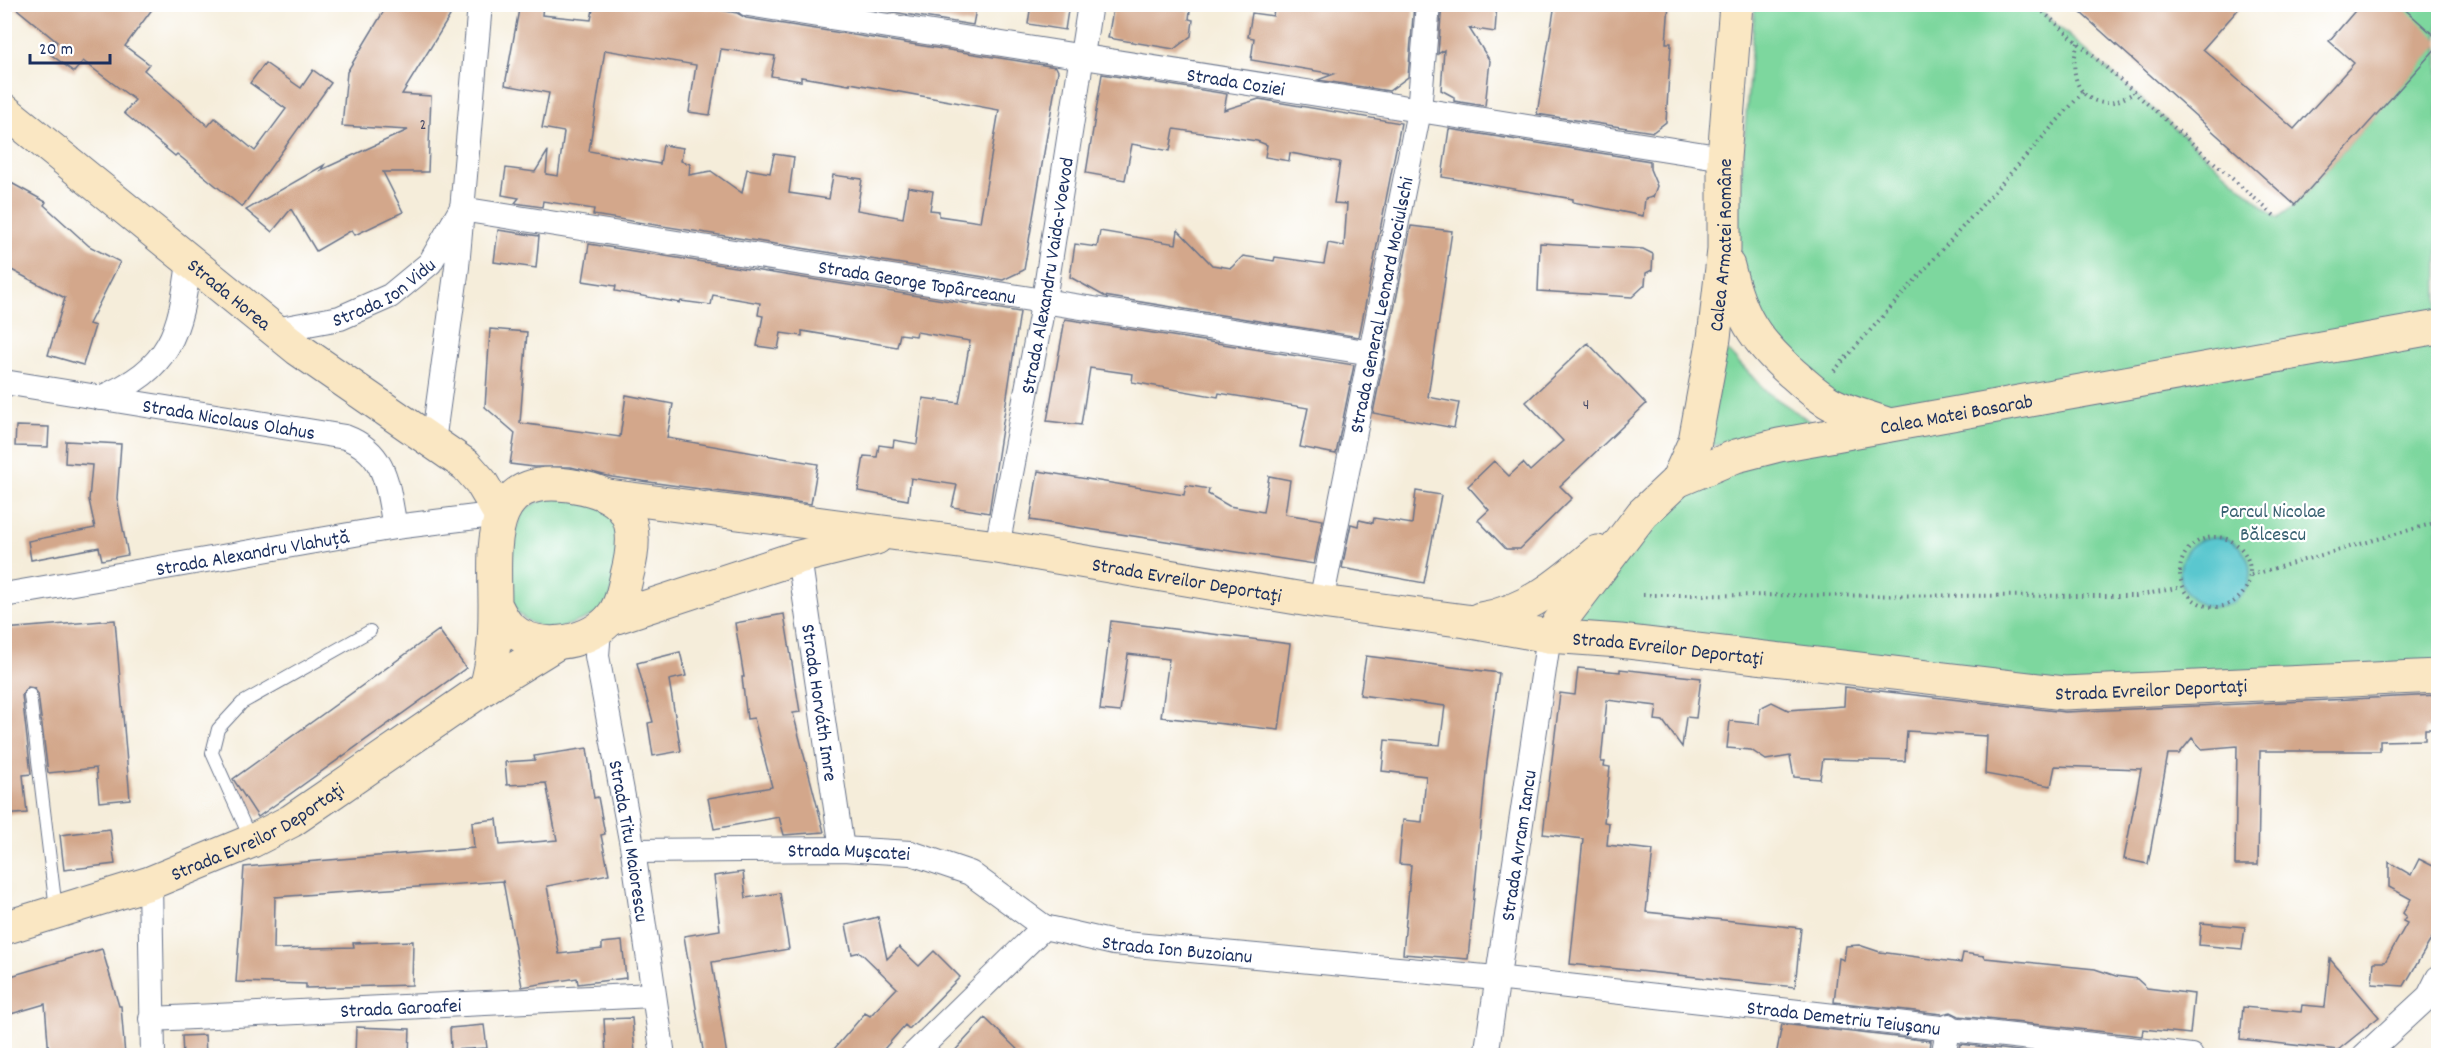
<svg xmlns="http://www.w3.org/2000/svg" width="2443" height="1060" viewBox="0 0 2443 1060" font-family="Dekko,sans-serif">
  <rect width="100%" height="100%" fill="#fff"/>
  <filter id="ink" filterUnits="userSpaceOnUse"><feTurbulence type="fractalNoise" baseFrequency=".0167" numOctaves="2"/><feDisplacementMap in="SourceGraphic" scale="12" xChannelSelector="R" yChannelSelector="G"/><feConvolveMatrix kernelMatrix="1 2 1 2 8 2 1 2 1" color-interpolation-filters="sRGB"/></filter>
  <filter id="wash" filterUnits="userSpaceOnUse"><feTurbulence type="fractalNoise" baseFrequency=".008" numOctaves="4" result="noise"/><feDisplacementMap in="SourceGraphic" scale="24" xChannelSelector="R" yChannelSelector="G"/><feGaussianBlur stdDeviation="1.35" result="paint"/><feColorMatrix in="noise" values="0 0 0 0 0 0 0 0 0 0 0 0 0 0 0 0 0 1.4 0 .05"/><feComposite in="paint" operator="in"/></filter>
  <g filter="url(#wash)">
    <rect width="100%" height="100%" fill="#f5edda"/>
    <!-- green -->
    <path fill="#7dd79e" stroke="#4c837e" stroke-width="1.5" d="M1755,5H2034L2277,218L2295,205L2438,45V676L2064,693L1549,636L1677,481L1889,425L1805,398L1750,296L1736,240Z
      M2395,5H2438V40Z
      M1719,342L1768,393L1820,428L1704,447Z
      M555,497L606,506L624,535L608,610L551,632C539,626 524,622 516,610C505,593 511,524 525,510C533,502 544,500 555,497Z"/>
    <!-- water -->
    <path fill="#5ac7cf" stroke="#3a7b96" stroke-width="1.5" d="M2180 572a35 35 0 1 1 70 0a35 35 0 1 1-70 0Z"/>
    <g id="blocks">
      <!-- building -->
      <path fill="#d3a78b" fill-rule="evenodd" d="M11,4H156L125,46L149,64L144,70L208,126L215,118L255,151L286,109L250,83L265,63L301,88L313,70L331,83L242,207L177,154L175,156L124,113L135,100L83,61L74,72L49,53L57,42Z
        M388,4H432L450,16L402,94L431,96L428,172H383L403,212L355,235L352,230L316,251L291,209L272,232L246,210L324,165L321,170L408,130L342,126L347,72Z
        M520,4H543L542,15L591,20L594,4H684L737,13L746,18L1056,67L1058,71L1024,270L1003,280L593,215L594,209L543,201L542,207L515,203L519,198L502,195L506,168L535,172L548,151L546,174L558,176L564,132L542,128L549,93L505,85ZM721,49L775,56L771,76L801,81V77L850,85V83L999,110L980,222L939,216V211L930,210L933,191L908,187L903,218L857,210L862,179L833,175L829,199L789,193L794,157L774,154L770,173L747,169L742,193L711,171L689,175L690,164L681,161L683,148L663,145L660,164L589,151L605,50L696,65L689,112L710,115Z
        M843,4H977L973,25Z
        M1031,4H1069L1065,30L1028,24Z
        M1114,4H1152L1190,11L1189,19L1193,20L1191,36L1174,49L1108,38Z
        M1275,4H1414L1408,77L1389,91L1318,80L1334,74L1251,60L1254,38L1248,37L1252,13L1273,16Z
        M1442,4H1497L1495,32L1469,28L1490,61L1485,106L1454,101V97L1441,90L1444,50L1438,54Z
        M1555,4H1669L1666,43H1671L1666,122L1653,132L1537,114Z
        M2071,4H2243L2203,49L2294,129L2354,63L2329,41L2361,4H2399L2439,40V45L2295,205Z
        M1102,74L1227,94L1224,110L1259,99L1401,123L1359,337L1104,296L1070,277L1075,244L1097,247L1100,231L1176,244L1178,230L1212,265L1231,268L1243,256L1274,261L1275,257L1324,264L1328,243L1344,246L1347,204L1334,203L1340,162L1290,153L1289,161L1265,157L1267,145L1257,141L1174,129L1170,151L1132,144L1125,180L1086,173Z
        M1449,129L1650,161V169L1657,186L1653,197L1645,199L1643,216L1573,202V199L1442,177Z
        M4,179L46,202L44,205L89,246L120,262L89,324L95,326L83,365L48,355L65,298L4,266Z
        M1411,226L1452,231L1428,397L1459,403L1454,428L1373,413Z
        M498,230L539,236L536,268L494,262Z
        M1540,243L1643,249L1653,254L1652,270L1646,273L1645,285L1632,297L1538,291Z
        M589,244L1020,312L989,513L952,507L957,485L911,478L908,500L858,491L864,456L877,457L879,445L893,447L894,440L917,444L923,398L959,403L970,341L917,332L916,336L900,334L897,347L802,331V336L781,333L778,349L757,346L763,316L758,315L760,303L713,295L711,305L681,301L680,303L615,291L616,286L583,281Z
        M1065,319L1354,365L1336,454L1300,447L1308,408L1219,393L1218,397L1132,382L1133,374L1090,368L1081,425L1047,421Z
        M490,329L527,332L520,423L620,437L626,395L673,404L667,438L818,464L811,504L612,477L571,467H534L510,464L515,433L485,407Z
        M1588,343L1646,404L1560,486L1572,498L1520,549H1506L1478,520L1489,510L1468,486L1494,461L1509,476L1523,463L1530,471L1563,441L1526,402Z
        M16,426L49,427L48,447L15,446Z
        M66,441L121,444L117,498L128,555L102,560L99,547L31,560L28,541L95,528L89,500L92,465L65,463Z
        M1038,471L1184,495L1186,485L1209,489L1208,494L1229,506L1263,512L1269,476L1290,480L1285,514L1323,520L1314,564L1030,520Z
        M1416,491L1441,495L1424,583L1342,568L1351,524L1358,526L1359,520L1373,523L1374,518L1412,524Z
        M784,614L800,712L793,713L824,832L784,835L779,817L714,829L708,798L772,787L754,718L747,719L742,677H744L735,623Z
        M115,620L130,799L99,802L96,768L48,773L38,694L34,688L28,687L22,695L31,774L23,775L27,813L4,815V709L8,708L4,629Z
        M1111,621L1290,644L1279,730L1161,717L1169,659L1128,654L1120,712L1100,710Z
        M439,630L466,668L258,817L233,779Z
        M680,652L686,676L669,680L681,751L653,756L648,723L653,722L637,663Z
        M1366,656L1499,673L1487,762L1468,959L1403,954L1411,865L1399,864L1403,820L1422,822L1426,776L1382,771L1385,740L1440,745L1445,706L1360,695Z
        M1578,668L1620,672V669L1701,678L1696,718L1686,717L1682,747L1663,721L1655,720L1657,706L1607,700L1601,762H1605L1604,766L1610,767L1604,822L1609,823L1607,845L1653,850L1646,912L1801,928L1795,987L1570,964L1583,839L1543,834L1560,693L1575,695Z
        M1845,687L2065,712L2439,695V729H2425V740L2380,741V751H2260L2258,865H2235L2237,746L2202,749L2192,738L2179,754H2168L2148,864L2124,859L2141,769L2055,766L2051,786L1985,774L1987,736L1907,731L1905,761L1823,759L1820,779L1794,777L1790,756L1766,760L1751,750L1727,748L1730,721L1759,724L1760,708L1772,702L1788,710L1844,706Z
        M587,748L594,798L598,797L605,834L601,835L609,874L547,886L559,954L602,949V943L622,941L626,978L578,984L577,978L522,987L503,881L275,897L274,949L354,947L353,943L413,941L412,985L306,988V984L236,982L244,867L474,848L472,822L497,819L500,845L557,840L546,783L507,785L505,762L535,760L534,756Z
        M110,829L115,864L64,870L60,835Z
        M2419,859L2439,869V926L2404,986L2372,984L2374,962H2385L2407,923L2403,921L2406,916L2403,913L2411,899L2389,887V862L2411,875Z
        M743,872L746,898L780,893L789,949L712,962L727,1056H704L684,936L720,930L714,876Z
        M878,917L887,959L899,947L919,966L934,951L960,977L909,1029L905,1025L878,1056H828L865,1013L870,1016L897,988L860,952L852,954L846,925Z
        M2201,923L2245,927L2242,949L2199,945Z
        M1859,945L1880,952L1961,963L1963,953L1984,956L1985,958L2095,969L2116,976L2137,979L2147,988L2194,994L2190,1034L2143,1029L2142,1036L1959,1016L1951,1012L1942,1014L1834,1002L1839,958L1844,960L1846,946Z
        M102,949L119,1006H121L125,1056H49L45,1004L4,1016V978Z
        M2330,959L2379,1017L2338,1050L2240,1039L2243,1007L2301,1012L2302,1005L2325,1007Z
        M632,1018L635,1053L606,1055L604,1019Z
        M985,1018L1024,1056H950Z
        M1782,1024L1931,1041L1929,1056H1776Z
        M484,1025L487,1048L451,1050L450,1028Z
        M356,1027L410,1029L409,1054L355,1056Z
        M205,1035L206,1056H183L182,1036Z
        M1960,1044L2059,1056H1958Z"/>
    </g>
  </g>
  <g filter="url(#ink)">
    <use href="#blocks" fill-opacity="0" stroke="#677289" stroke-width="1.5"/>
    <g fill="none" stroke-linecap="round" stroke-linejoin="round">
      <!-- lane casing -->
      <g stroke="#677289" stroke-width="14">
        <path id="lane" d="M30,695L56,909
          M251,840L212,753L218,729L242,703L370,631"/>
      </g>
      <!-- street casing -->
      <g stroke="#677289" stroke-width="26">
        <g id="street">
          <path id="s1" d="M748,4L1724,158"/>
          <path id="s2" d="M461,209L1372,353"/>
          <path id="s3" d="M275,330L340,318L390,296L430,263L459,213"/>
          <path id="s4" d="M4,382L345,437C388,453 387,487 395,527"/>
          <path d="M100,398C171,369 180,333 189,262"/>
          <path d="M433,442L457,267L480,4"/>
          <path id="s5" d="M997,547L1044,300L1090,4"/>
          <path id="s6" d="M799,557L842,849"/>
          <path id="s7" d="M4,595L395,527L500,514"/>
          <path id="s8" d="M1321,602L1419,111L1428,4"/>
          <path id="s9" d="M599,630L597,656L633,851L663,1056"/>
          <path id="s10" d="M633,851L842,849L911,853L970,873L1044,927"/>
          <path d="M150,883L153,1056"/>
          <path id="s11" d="M151,1019L653,995"/>
          <path id="s12" d="M912,1056L1044,927L1114,943L1496,978L2191,1056"/>
          <path id="s13" d="M1486,1056L1549,636"/>
          <path d="M1943,1056L1949,1026"/>
          <path d="M2364,1056L2429,996L2438,978"/>
        </g>
      </g>
      <!-- secondary casing -->
      <g stroke="#677289" stroke-width="35">
        <g id="secondary">
          <path id="s14" d="M4,110L298,349L466,465L481,482L500,514"/>
          <path d="M1728,266C1740,316 1754,339 1792,373C1805,384 1818,397 1832,404C1849,413 1871,418 1889,425"/>
          <path id="s15" d="M1677,481L1695,441L1714,338L1724,250V158L1736,4"/>
          <path id="s16" d="M609,496L997,547L1321,602L1466,621L1549,636L1620,641L2064,693L2438,676"/>
          <path d="M610,619L799,557L876,538"/>
          <path d="M1480,619C1527,612 1561,583 1597,552"/>
          <path id="s17" d="M1549,636L1642,514L1677,481L1736,456L1779,445L2438,327"/>
          <path d="M486,687C494,661 495,634 495,606C495,549 484,474 568,485C627,493 642,518 627,575C623,591 621,608 609,620C585,645 535,652 509,627C503,621 499,612 495,604"/>
          <path id="s18" d="M4,928L150,883L252,841L291,821L486,687L557,643"/>
        </g>
      </g>
      <!-- path -->
      <path stroke="#677289" stroke-width="4" stroke-dasharray="1.5 4.5" stroke-linecap="butt" d="M2034,4L2277,218
        M2429,4L2438,13
        M2078,43C2071,64 2072,95 2099,102C2111,106 2124,98 2134,93
        M1834,371L2083,92
        M2180 572a35 35 0 1 1 70 0a35 35 0 1 1-70 0Z
        M2251,575L2438,522
        M1643,595L2136,596L2182,587"/>
      <!-- lane -->
      <use href="#lane" stroke="#fff" stroke-width="12"/>
      <!-- street -->
      <use href="#street" stroke="#fff" stroke-width="24"/>
      <!-- secondary -->
      <use href="#secondary" stroke="#fae7c3" stroke-width="33"/>
    </g>
  </g>
  <g text-anchor="middle" stroke-width="4.5" stroke-linejoin="round" paint-order="stroke">
    <!-- number labels -->
    <g font-size="16" fill="#494d69">
      <text x="423" y="129">2</text>
      <text x="1586" y="409">4</text>
    </g>
    <!-- street labels -->
    <g font-size="20" fill="#1b2f5e" stroke="#fff">
      <text dy="7" stroke="none"><textPath href="#s1" startOffset="494">Strada Coziei</textPath></text>
      <text dy="7" stroke="none"><textPath href="#s15" startOffset="242">Calea Armatei Române</textPath></text>
      <text dy="7" stroke="none"><textPath href="#s5" startOffset="276">Strada Alexandru Vaida-Voevod</textPath></text>
      <text dy="7" stroke="none"><textPath href="#s2" startOffset="462">Strada George Topârceanu</textPath></text>
      <text dy="7" stroke="none"><textPath href="#s3" startOffset="117">Strada Ion Vidu</textPath></text>
      <text dy="7" stroke="none"><textPath href="#s14" startOffset="291">Strada Horea</textPath></text>
      <text dy="7" stroke="none"><textPath href="#s8" startOffset="303">Strada General Leonard Mociulschi</textPath></text>
      <text dy="7" stroke="none"><textPath href="#s17" startOffset="490">Calea Matei Basarab</textPath></text>
      <text dy="7" stroke="none"><textPath href="#s4" startOffset="228">Strada Nicolaus Olahus</textPath></text>
      <text dy="7" stroke="none"><textPath href="#s7" startOffset="252">Strada Alexandru Vlahuță</textPath></text>
      <text dy="7" stroke="none"><textPath href="#s16" startOffset="584">Strada Evreilor Deportaţi</textPath></text>
      <text dy="7" stroke="none"><textPath href="#s16" startOffset="1070">Strada Evreilor Deportaţi</textPath></text>
      <text dy="7" stroke="none"><textPath href="#s16" startOffset="1556">Strada Evreilor Deportaţi</textPath></text>
      <text dy="7" stroke="none"><textPath href="#s6" startOffset="147">Strada Horváth Imre</textPath></text>
      <text dy="7" stroke="none"><textPath href="#s18" startOffset="272">Strada Evreilor Deportaţi</textPath></text>
      <text dy="7" stroke="none"><textPath href="#s9" startOffset="214">Strada Titu Maiorescu</textPath></text>
      <text dy="7" stroke="none"><textPath href="#s13" startOffset="213">Strada Avram Iancu</textPath></text>
      <text dy="7" stroke="none"><textPath href="#s10" startOffset="216">Strada Mușcatei</textPath></text>
      <text dy="7" stroke="none"><textPath href="#s12" startOffset="320">Strada Ion Buzoianu</textPath></text>
      <text dy="7" stroke="none"><textPath href="#s11" startOffset="250">Strada Garoafei</textPath></text>
      <text dy="7" stroke="none"><textPath href="#s12" startOffset="990">Strada Demetriu Teiușanu</textPath></text>
    </g>
    <!-- park labels -->
    <g font-size="20" fill="#386171" stroke="#fff">
      <text x="2273" y="517">Parcul Nicolae<tspan x="2273" dy="23">Bălcescu</tspan></text>
    </g>
  </g>
  <!-- margin -->
  <rect width="2443" height="1060" fill="none" stroke="#fff" stroke-width="24"/>
  <!-- scale -->
  <path d="M30 54v9h80v-9" fill="none" stroke="#1b2f5e" stroke-width="3"/>
  <text x="39" y="54" font-size="18" fill="#1b2f5e" stroke="#ffffff" stroke-width="4.5" paint-order="stroke">20 m</text>
</svg>
